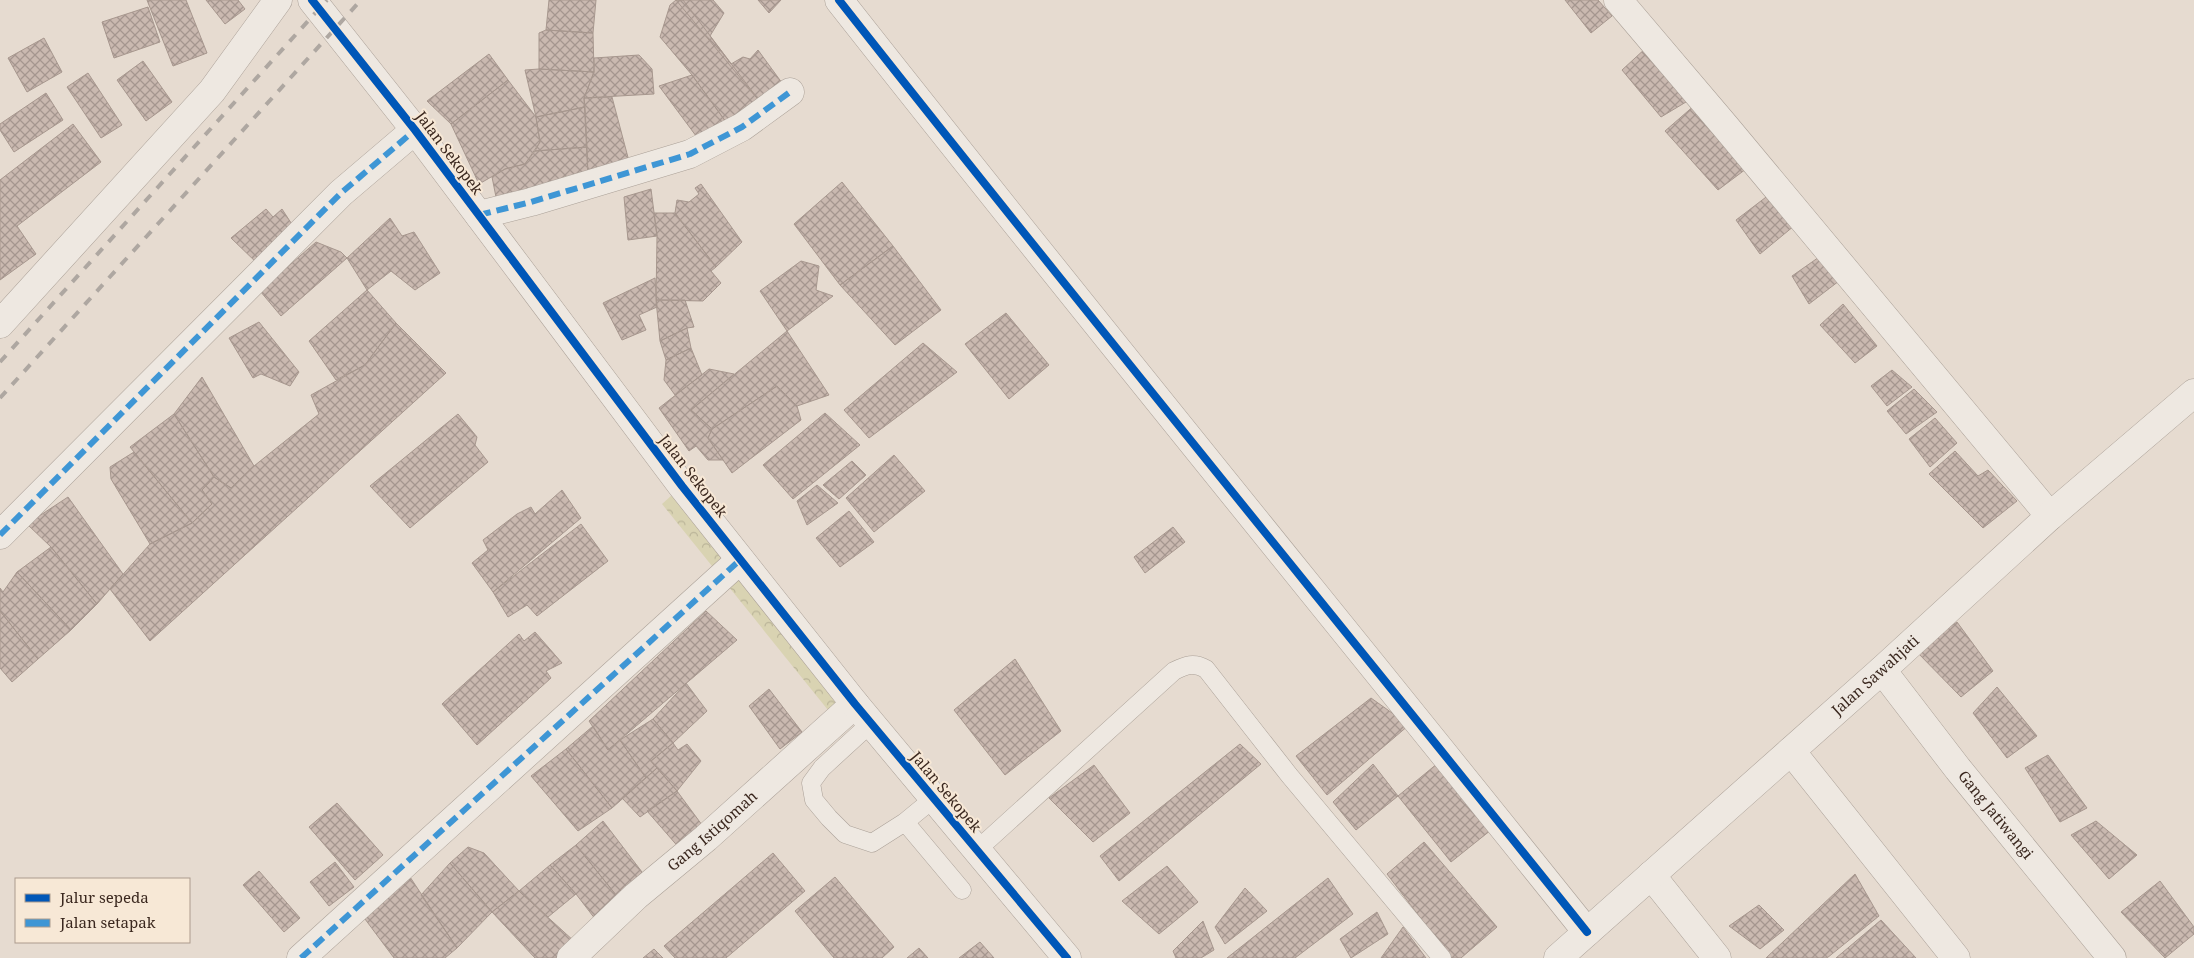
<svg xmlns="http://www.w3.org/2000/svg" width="2194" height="958" viewBox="0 0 2194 958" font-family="'Noto Serif',serif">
  <defs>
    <pattern id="park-crowns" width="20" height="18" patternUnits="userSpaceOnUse" patternTransform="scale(1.25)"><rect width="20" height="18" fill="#d9d3b2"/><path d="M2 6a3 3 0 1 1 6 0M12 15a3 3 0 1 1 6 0" fill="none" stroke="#bbb599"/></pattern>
    <pattern id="building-cross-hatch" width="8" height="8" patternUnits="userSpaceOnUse" patternTransform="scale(1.25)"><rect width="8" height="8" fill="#cab9b0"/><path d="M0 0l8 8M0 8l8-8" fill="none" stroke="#a5968f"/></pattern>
  </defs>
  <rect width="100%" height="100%" fill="#e6dbd0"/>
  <!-- park -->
  <path fill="url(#park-crowns)" d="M682,486L855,704L836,720L662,504Z"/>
  <!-- building -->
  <path fill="url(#building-cross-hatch)" stroke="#a7978e" d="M147,0H186L207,53L173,66Z
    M206,0H238L245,9L225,24Z
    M549,0H596L593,33L546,30Z
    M676,0H683L761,103L726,122L692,75L660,37L670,5Z
    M676,0H713L724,13L710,36L731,64L743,57L750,59L758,50L785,87L761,103Z
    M758,0H781L769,13Z
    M1565,0H1598L1612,16L1591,33Z
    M148,7L160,42L114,58L102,22Z
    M546,30L593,33L594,72L539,69V33Z
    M44,38L62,72L27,92L8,58Z
    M1647,47L1691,99L1661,117L1622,70Z
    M489,54L508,80L451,124L427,101Z
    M639,55L652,69L654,94L584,98L594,72V58Z
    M143,61L172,102L146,121L117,80Z
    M539,69L594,72L584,98L585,107L536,117L525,70Z
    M88,73L122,125L101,138L67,87Z
    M692,75L726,122L702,144L659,86Z
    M508,80L536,117L540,142L525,164L505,169L479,184L451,124Z
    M46,93L63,120L14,152L0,130V124Z
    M612,97L630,165L588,177L584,98Z
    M1696,104L1750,166L1718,190L1665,131Z
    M585,107L587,147L535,151L540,142L536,117Z
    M73,124L101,162L17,226L36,254L0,280V180Z
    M587,147L588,177L498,207L492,177L505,169L525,164L535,151Z
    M842,182L893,246L840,285L794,224Z
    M701,184L742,242L716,267L675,213L677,200L689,202L699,194L695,188Z
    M651,189L657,236L628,240L624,197Z
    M1774,191L1800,221L1760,254L1736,220Z
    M266,209L273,217L282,209L295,229L259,265L231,238Z
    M654,213H675L716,267L711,271L721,283L703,301L656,300L657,236Z
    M390,218L402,236L414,232L440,273L415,290L391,271L367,290L347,258Z
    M316,242L341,252L347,258L281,316L260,291Z
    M893,246L941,310L895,345L840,285Z
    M1822,255L1839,281L1809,304L1792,276Z
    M801,261L819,266L816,290L833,296L787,331L760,291Z
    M655,278L657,307L639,315L646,330L622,340L603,303Z
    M367,290L396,323L365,365L336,380L309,341Z
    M656,300H685L694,327L687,328L660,341Z
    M1843,304L1877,346L1855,363L1820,325Z
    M1006,313L1049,365L1009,399L965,344Z
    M259,322L299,372L290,386L261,374L253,378L229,338Z
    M396,323L446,373L150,641L110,589L150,544L192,523L212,504L202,490L214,477L231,488L254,466L319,414L311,395L365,365Z
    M687,328L691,348L666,360L660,341Z
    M787,331L829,395L797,406L777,386L712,429L691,410Z
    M923,343L957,372L869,438L844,410Z
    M691,348L702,375L675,395L664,380L666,360Z
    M709,369L734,374L691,410L712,429L708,438L723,460H708L696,446L689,451L659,408Z
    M1892,370L1912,387L1887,406L1871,386Z
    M202,377L254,466L231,488L214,477L174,414Z
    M777,386L797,406L801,420L732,473L708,438L712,429Z
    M1914,389L1937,412L1906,434L1887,411Z
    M825,413L860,445L793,499L763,465Z
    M174,414L214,477L202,490L212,504L192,523L130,447Z
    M458,414L477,437L475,445L488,462L410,528L370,486Z
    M1935,418L1957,443L1930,467L1909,439Z
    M1955,451L1978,476L1988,470L2017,501L1983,528L1929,474Z
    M134,452L192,523L150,544L111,479L110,467Z
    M894,455L925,491L874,532L846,498Z
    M852,461L866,475L839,499L823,485Z
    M817,485L838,503L807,525L797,501Z
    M562,490L581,518L493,592L472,563L488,550L483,540L517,514L531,507L535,514Z
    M68,497L123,574L97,604L51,547L27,524Z
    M849,511L874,542L840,567L816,538Z
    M581,524L608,561L537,616L527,605L508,617L493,592Z
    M1173,527L1185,542L1145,573L1134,557Z
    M51,547L97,604L71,630L17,572Z
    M17,572L71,630L38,659L0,611V588L3,592Z
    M0,611L38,659L12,682L0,668Z
    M706,611L737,640L608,750L589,721Z
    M1957,622L1993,671L1961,697L1915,650Z
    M535,632L562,663L546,671L551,678L477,745L442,704L519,634L524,641Z
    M1015,659L1061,731L1005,775L954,710Z
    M686,683L707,711L673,743L653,719Z
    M1997,687L2037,736L2007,758L1973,713Z
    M769,689L802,732L780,749L749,706Z
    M1371,698L1409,725L1327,795L1296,756Z
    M653,719L673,743L651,761L657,768L646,778L620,740Z
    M593,726L608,750L620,740L646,778L612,808L566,749Z
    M673,743L678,750L687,744L701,761L677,791L651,761Z
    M1240,744L1261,764L1119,881L1100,856Z
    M566,749L612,808L578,831L531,776Z
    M2048,755L2087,808L2060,822L2025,768Z
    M1438,763L1491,830L1451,862L1398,796Z
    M1373,764L1398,796L1356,830L1333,802Z
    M1094,765L1130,813L1093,842L1049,798Z
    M657,768L677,791L640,817L622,798Z
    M677,791L705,829L681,850L647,811Z
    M337,803L383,855L355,880L309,827Z
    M603,821L642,872L620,900L576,845Z
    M2096,821L2137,855L2109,879L2071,835Z
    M1424,842L1497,927L1461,958H1451L1387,874Z
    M576,845L620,900L599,924L576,894L550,865Z
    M468,847L484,853L519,891L492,912L450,863Z
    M773,853L805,891L726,958H675L664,946Z
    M335,862L354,887L329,906L310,882Z
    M450,863L492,912L457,948L421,895Z
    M550,865L576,894L548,917L519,891Z
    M1167,866L1198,902L1159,934L1122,901Z
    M259,871L300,918L284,932L243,885Z
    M1855,874L1879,916L1827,958H1766Z
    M410,877L457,948L445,958H394L362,915Z
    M835,877L894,947L882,958H834L795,911Z
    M1328,878L1353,914L1295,958H1227Z
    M2160,881L2194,927V934L2165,958L2121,912Z
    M1245,888L1267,911L1225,944L1215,927Z
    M519,891L575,942L559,958H535L492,912Z
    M1759,905L1784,930L1760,949L1729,926Z
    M1377,912L1388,934L1351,958L1340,939Z
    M1881,920L1916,958H1836Z
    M1203,921L1214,950L1201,958H1176L1173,951Z
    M1403,927L1426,958H1381Z
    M980,942L994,958H959Z
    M919,948L928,958H907Z
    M654,949L663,958H643Z"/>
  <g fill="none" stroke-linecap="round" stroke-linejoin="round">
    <!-- service casing -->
    <g stroke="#aba198" stroke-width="19">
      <path id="service" d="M871,723L822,768L811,783L814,800L829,818L845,834L872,843L905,822L933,799
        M905,822L962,890
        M977,850L1174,671C1186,665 1194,662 1206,669L1289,775L1442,958"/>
    </g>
    <!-- minor casing -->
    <g stroke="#aba198" stroke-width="29">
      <g id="minor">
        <path d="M839,0C1085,313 1338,621 1587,932"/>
        <path d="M1618,0L1725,126L2050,516"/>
        <path d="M479,215L531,202L690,154L742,127L790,92"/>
        <path d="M0,324L212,91L278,0"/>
        <path d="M0,535L341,193L415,130"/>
        <path id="s1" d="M1882,670L1958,769L2112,958"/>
        <path d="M1791,751L1956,958"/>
        <path d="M1651,875L1717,958"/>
        <path d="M301,958L740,560"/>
        <path id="s2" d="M571,958L636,896L706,838L855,704"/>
        <path id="s3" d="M1558,958L1882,670L2050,516L2194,393"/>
      </g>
    </g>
    <!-- tertiary casing -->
    <g stroke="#aba198" stroke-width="29">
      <path id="tertiary" d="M312,0L415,130L682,486L855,704L1067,958"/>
    </g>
    <!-- service -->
    <use href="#service" stroke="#eee8e1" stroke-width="18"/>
    <!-- minor -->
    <use href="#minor" stroke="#eee8e1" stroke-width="28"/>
    <!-- tertiary -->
    <use href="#tertiary" stroke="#eee8e1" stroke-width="28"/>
    <!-- rail -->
    <path stroke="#aea7a1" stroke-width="4" stroke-dasharray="9 9" stroke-linecap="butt" d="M0,362L327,0
      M0,398L361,0"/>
    <!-- quiet -->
    <path stroke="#3e96d5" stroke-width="6" stroke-dasharray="12 6" stroke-linecap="butt" d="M479,215L531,202L690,154L742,127L790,92
      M0,535L341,193L415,130
      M301,958L740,560"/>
    <!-- cycleway casing -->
    <g stroke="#f7e8d6" stroke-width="11">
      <path id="cycleway" d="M312,0L415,130L682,486L855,704L1067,958
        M839,0C1085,313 1338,621 1587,932"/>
    </g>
    <!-- cycleway -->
    <use href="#cycleway" stroke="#0057b8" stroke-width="8"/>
  </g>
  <g text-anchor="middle" stroke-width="4" stroke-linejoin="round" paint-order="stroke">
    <!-- street labels -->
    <g font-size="15" fill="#3b281f" stroke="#f7e8d6">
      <text transform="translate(449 153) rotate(53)" y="5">Jalan Sekopek</text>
      <text transform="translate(693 476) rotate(52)" y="5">Jalan Sekopek</text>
      <text dy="5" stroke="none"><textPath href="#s3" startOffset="425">Jalan Sawahjati</textPath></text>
      <text transform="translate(946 792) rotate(50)" y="5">Jalan Sekopek</text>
      <text dy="5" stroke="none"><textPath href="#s1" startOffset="184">Gang Jatiwangi</textPath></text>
      <text dy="5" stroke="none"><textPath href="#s2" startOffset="190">Gang Istiqomah</textPath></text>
    </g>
  </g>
  <!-- legend -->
  <rect x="15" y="878" width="175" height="65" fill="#f7e8d6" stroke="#ac9b8d"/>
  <rect x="25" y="894" width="25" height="8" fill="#0057b8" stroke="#ac9b8d"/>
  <text x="60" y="903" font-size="15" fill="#3b281f">Jalur sepeda</text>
  <rect x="25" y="919" width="25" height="8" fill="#3e96d5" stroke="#ac9b8d"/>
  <text x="60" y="928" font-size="15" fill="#3b281f">Jalan setapak</text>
</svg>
